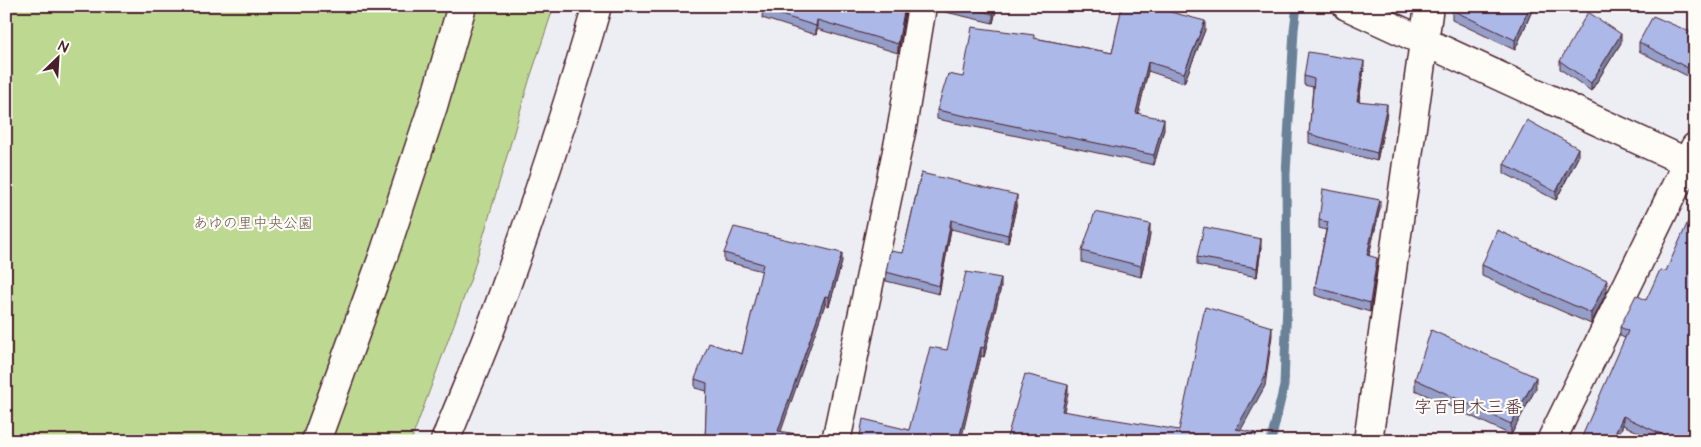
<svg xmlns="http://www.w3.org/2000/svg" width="1701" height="447" viewBox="0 0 1701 447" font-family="'Architects Daughter','Klee One',sans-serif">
  <rect width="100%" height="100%" fill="#edeef4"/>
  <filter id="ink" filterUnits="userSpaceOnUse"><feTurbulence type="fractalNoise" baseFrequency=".02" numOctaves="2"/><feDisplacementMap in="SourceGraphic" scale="10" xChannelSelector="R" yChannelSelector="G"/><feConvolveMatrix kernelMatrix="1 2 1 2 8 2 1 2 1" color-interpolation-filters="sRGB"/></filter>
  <g filter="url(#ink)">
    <!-- green -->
    <path fill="#bdd991" stroke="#847c5e" d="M6,6H554L529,81L471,278L411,441H6Z"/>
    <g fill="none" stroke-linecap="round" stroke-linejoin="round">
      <!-- stream -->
      <path stroke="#6a8198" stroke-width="9" d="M1271,441L1284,386L1287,301L1286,174L1294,30L1297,6"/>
      <!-- minor casing -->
      <g stroke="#4a1f2b" stroke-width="31">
        <path id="minor" d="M1347,6L1695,166
          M316,441L384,254L433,106L462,6
          M445,441C462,398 481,356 496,314C533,212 567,110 597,6
          M836,441L902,127L922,6
          M1368,441L1429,6
          M1551,441L1695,147"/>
      </g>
      <!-- minor -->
      <use href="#minor" stroke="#fdfcf7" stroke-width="28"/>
    </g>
    <!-- wall -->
    <path fill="#949ec8" stroke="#4a1f2b" d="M763,6H906L898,53L817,29L816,35L762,18Z
      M937,6H997L993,23L937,10Z
      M1115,6H1162L1161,9L1205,30L1184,83L1148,71L1138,114L1164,129L1154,165L937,119V110L963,77L1034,38L1112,53L1122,8Z
      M1444,6H1534L1515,50L1452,20V10L1444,7Z
      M1695,34V80L1639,51V42Z
      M1621,43L1591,91L1560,69V61Z
      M1364,69L1359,101L1387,113L1377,161L1309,143V134L1313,87L1304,85V76Z
      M1578,157L1556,200L1504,173V164Z
      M921,173L1017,203L1008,243L951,229L939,294L886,281V272L903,253Z
      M1380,208L1369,255L1377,267L1370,312L1315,295V287L1326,230L1319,228V220Z
      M1150,235L1141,277L1082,262V251Z
      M1261,248L1257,277L1197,265V257Z
      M724,253L842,262L829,306L825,304L780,432L816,441H705L707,391L695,388V379L742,354L762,271L724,261Z
      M1482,265L1607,291L1591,324L1482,276Z
      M1001,287L984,357L981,356L961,439L909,430L947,350Z
      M1646,300L1695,441H1657L1623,425L1616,441L1625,338L1620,336V327Z
      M1415,379L1536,388L1511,435L1415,390Z"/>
    <!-- shaded-wall -->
    <path fill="#7881a2" stroke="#4a1f2b" d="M905,6H906L898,53V44Z
      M995,6H997L993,23V14Z
      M1530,6H1534L1515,50V40Z
      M817,20V29L816,35V26Z
      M1205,21V30L1184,83V73Z
      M1621,34V43L1591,91V83Z
      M1364,61V69L1357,110V101Z
      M1148,62V71L1136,123V113Z
      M1387,104V113L1377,161V153Z
      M1164,119V129L1154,165V155Z
      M1578,148V157L1556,200V192Z
      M1017,195V203L1008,243V235Z
      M1380,200V208L1367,263V255Z
      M951,220V229L939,294V286Z
      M1150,224V235L1141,277V266Z
      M1261,239V248L1257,277V268Z
      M842,253V262L829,306V297Z
      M1377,258V267L1370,312V303Z
      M1001,278V287L984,357V348Z
      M1607,280V291L1591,324V313Z
      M825,296V304L778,440V431Z
      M1272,327V336L1265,386L1236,439V429Z
      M981,347V356L961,441L959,439Z
      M1536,377V388L1511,435V424Z
      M1068,385V394L1062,420V411Z
      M1623,416V425L1616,441H1612Z"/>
    <!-- building -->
    <path fill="#acb8e8" stroke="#4a1f2b" d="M763,6H905L898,44L817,20L816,26L762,9Z
      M960,6H995L993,14Z
      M1122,6H1160L1159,9L1205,21L1184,73L1148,62L1136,113L1164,119L1154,155L937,110L948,74L963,77L972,27L1034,35V38L1112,53Z
      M1452,6H1530L1515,40L1452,10Z
      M1588,12L1621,34L1591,83L1560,61Z
      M1653,16L1695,34V72L1639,42Z
      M1308,52L1364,61L1357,101L1387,104L1377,153L1309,134L1314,79L1304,76Z
      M1527,120L1578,148L1556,192L1504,164Z
      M921,173L1017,195L1008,235L951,220L939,286L886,272L890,251L903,253Z
      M1323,189L1380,200L1367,255L1377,258L1370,303L1315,287L1328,222L1319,220Z
      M1095,212L1150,224L1141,266L1082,251Z
      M1691,215L1695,221V441H1676L1623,416L1612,441H1580L1628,331L1620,327L1636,295L1646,300L1660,270L1666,271Z
      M734,227L842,253L829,297L825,296L778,431L816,437L814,441H705L707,383L695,379L709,343L742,354L763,264L724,253Z
      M1204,227L1261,239L1257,268L1197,257Z
      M1497,230L1607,280L1591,313L1482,265Z
      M966,272L1001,278L984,348L981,347L959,439L971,441H859L863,419L909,430L930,347L947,350Z
      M1205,307L1272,327L1265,377L1236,429L1256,433L1255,441H1006L1025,374L1068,385L1062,411L1179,430Z
      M1431,330L1536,377L1511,424L1415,379Z"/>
  </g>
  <g text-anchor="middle" stroke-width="4.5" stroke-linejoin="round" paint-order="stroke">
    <!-- park labels -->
    <g font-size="15" fill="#6c574a" stroke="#fdfcf7">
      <text x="253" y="228">あゆの里中央公園</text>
    </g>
    <!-- quarter labels -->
    <g font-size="18" fill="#4a1f2b" stroke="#fdfcf7">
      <text x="1468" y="413">字百目木三番</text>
    </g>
  </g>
  <!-- margin -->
  <rect width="1701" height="447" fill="none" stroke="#fdfcf7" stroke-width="25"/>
  <rect x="12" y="12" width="1676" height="422" fill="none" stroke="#4a1f2b" stroke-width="2" filter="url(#ink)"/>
  <!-- north arrow -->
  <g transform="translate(58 58) rotate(25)" stroke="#fdfcf7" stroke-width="4" paint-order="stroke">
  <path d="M0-4L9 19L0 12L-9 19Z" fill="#4a1f2b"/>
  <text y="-8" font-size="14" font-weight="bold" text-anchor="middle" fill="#4a1f2b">N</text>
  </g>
</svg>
